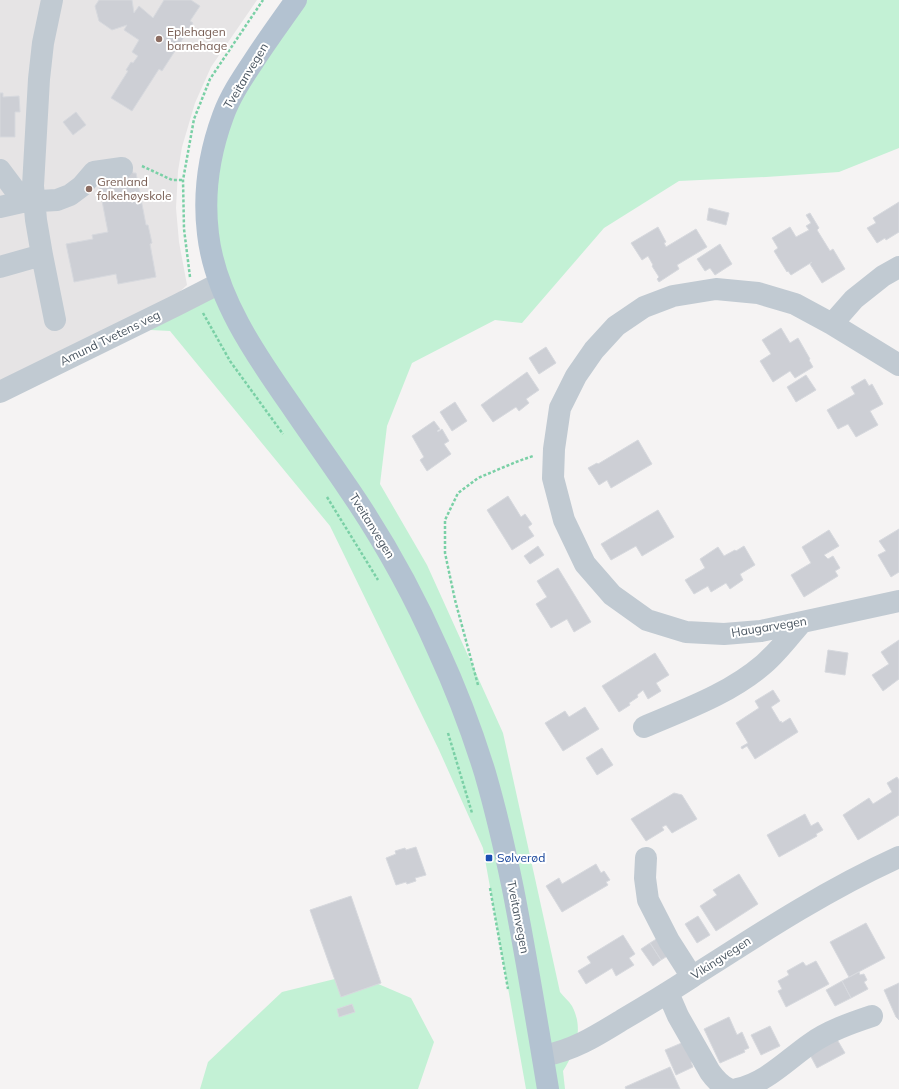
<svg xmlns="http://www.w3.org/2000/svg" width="899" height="1089" viewBox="0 0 899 1089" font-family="Mulish,sans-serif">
  <rect width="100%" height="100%" fill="#f5f3f3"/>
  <!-- education -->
  <path fill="#e6e4e5" d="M0,0H257L211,67L195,103L182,147L178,171L176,208L179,242L187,285L175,296L0,384Z"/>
  <!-- green -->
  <path fill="#c3f1d5" d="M298,0H899V148L839,172L766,177L679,181L604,228L522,323L495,320L412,363L387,426L380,484L427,565L503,733L560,992C563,996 569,1001 572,1006C584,1029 576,1050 563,1071L565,1089H526L483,848L439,750L330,526L170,331L131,329L224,288L209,206L233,98Z
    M355,974L411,998L434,1042L418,1089H200L208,1062L282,992Z"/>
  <!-- building -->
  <path fill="#cdcfd5" stroke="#d7d9de" d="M99,0H132L134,13L139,6L153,18L164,0H191L200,6L190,21L193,23L162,71L159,69L132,111L111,98L128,71L126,70L131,62L133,63L138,56L132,52L139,40L124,30L127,25L112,30L99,21L95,6Z
    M0,93H3V97L19,96L20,112H15V137H0Z
    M76,112L86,125L73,135L63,122Z
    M132,169L133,173H136L146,225H148L152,243L150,244L156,277L118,284L116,274L74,282L66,244L93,239L92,235L108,232L98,180Z
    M899,202V232L886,240L885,238L877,243L867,228L876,223L873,218Z
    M709,208L729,213L726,225L707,220Z
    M810,213L819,228L817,230L830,251L833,249L845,269L822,283L810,264L812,262L791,275L788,271L787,272L774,251L778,248L772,238L790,227L796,237L809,230L806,226L811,223L806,215Z
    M658,227L666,242L664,243L666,247L696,229L707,247L677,265L679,269L659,282L657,279L659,277L652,266L653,265L648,256L642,260L631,243Z
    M720,244L732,264L715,275L710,268L705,271L697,259Z
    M781,328L790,343L798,338L810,359L809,360L813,367L795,378L790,371L773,382L760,361L771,354L762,340Z
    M546,347L556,363L539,374L529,358Z
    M527,372L539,390L526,399L529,403L519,411L516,407L493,422L481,405Z
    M806,375L816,390L796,402L787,387Z
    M865,379L869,386L872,384L883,404L870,411L878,425L856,437L848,424L838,429L827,410L855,394L851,387Z
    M455,402L467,421L452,431L440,412Z
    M434,421L440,429L437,431L438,432L442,429L449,441L444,444L451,454L427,471L420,460L424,457L412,436Z
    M638,440L652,464L611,488L607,480L599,485L588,468L597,463L598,464Z
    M508,496L521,517L525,514L532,524L528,527L534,536L512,550L487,510Z
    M658,510L674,537L642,556L636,546L611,560L601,544Z
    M899,529V572L891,577L878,555L886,551L879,541Z
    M829,530L839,546L824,555L828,559L833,556L840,568L835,571L838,576L804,597L791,575L811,563L802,547Z
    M538,546L544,555L530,564L524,556Z
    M744,546L755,565L740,574L743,580L730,589L726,583L711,592L708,586L694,594L685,580L705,568L700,559L718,547L724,556L735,550L736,551Z
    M558,568L591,622L574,632L567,619L551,628L536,604L547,597L537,581Z
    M899,640V679L883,691L872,675L889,664L881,652Z
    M828,650L848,653L845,675L825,672Z
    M655,653L669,675L656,683L661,691L648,699L643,690L637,695L638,697L629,703L630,705L619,712L602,686Z
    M773,690L780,701L771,707L780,722L781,721L782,723L790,718L798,732L755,759L747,746L742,749L741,747L748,743L736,723L759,708L755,701Z
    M585,707L599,729L563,751L545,723L565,711L569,717Z
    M602,748L613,765L597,775L586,758Z
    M897,777L899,780V815L858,840L843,815L869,798L873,804L892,792L887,783Z
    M674,793L682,795L697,819L672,833L666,825L662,827L664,830L646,841L631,819Z
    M805,814L811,826L818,822L823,830L816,834L817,836L779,857L767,835Z
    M416,847L426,875L415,878L416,881L407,884L406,882L396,885L386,858L396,854L395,851L405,848L406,850Z
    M596,864L601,873L604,871L610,880L606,882L608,885L562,912L546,886L559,878L562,884Z
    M739,874L758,904L716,931L700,906L717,895L713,890Z
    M351,896L381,983L341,997L310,910Z
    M698,916L710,935L697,943L685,924Z
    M866,923L885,958L849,977L830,942Z
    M623,935L635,954L629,958L634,965L616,976L612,968L586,984L578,971L591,963L587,957Z
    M658,938L669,955L661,960L650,943Z
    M650,943L661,960L653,966L641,949Z
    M816,961L829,984L786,1007L778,991L782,989L778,981L789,975L787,971L803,962L806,966Z
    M859,972L860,975L864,974L867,980L864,982L868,989L851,998L842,981Z
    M842,981L851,998L835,1006L826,990Z
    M899,983V1020L896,1017L884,990Z
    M352,1004L355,1012L339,1017L337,1009Z
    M729,1017L737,1035L742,1032L749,1048L744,1050L745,1052L720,1063L704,1029Z
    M770,1026L780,1046L761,1055L751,1035Z
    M835,1036L845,1053L817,1068L808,1051Z
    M684,1042L692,1061L691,1062L693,1067L676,1075L665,1050Z
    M670,1067L680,1089H626L625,1087Z"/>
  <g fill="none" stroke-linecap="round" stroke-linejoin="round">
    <!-- path -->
    <path stroke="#7ad0a6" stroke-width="2.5" stroke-dasharray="3 2" stroke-linecap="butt" d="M142,166L172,180H183
      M190,277L184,229L183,180L194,119L210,79L263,0
      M203,313L230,361L283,434
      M327,497L378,580
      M478,685L455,600L445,553V520L458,493L478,478L516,462L533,456
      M448,733L472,813
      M490,888L508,989"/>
    <!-- minor -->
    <path stroke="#c1cad2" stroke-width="22" d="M0,170L15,190L22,202
      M0,207L22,202L57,200L70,195L82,186L94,172L122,168
      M42,255L55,320
      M0,267L42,255L36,220L33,186L39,79L43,43L52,0
      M832,324L854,299L883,276L899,267
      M899,365L832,324L795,304L758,293L716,289L673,296L644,307L616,326L594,350L576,376L560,408L554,449L553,478L564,520L585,564L612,595L647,620L686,632L724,634L761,631L899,601
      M0,392L177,305L220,283
      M644,727C686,709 729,694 764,664C778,652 789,637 801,623
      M646,858L645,878L648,900L669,941L692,977
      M668,993L678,1016L710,1072C715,1079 721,1086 729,1089
      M543,1056C574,1050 596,1036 622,1020C646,1006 669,992 692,977C759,934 826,890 899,857
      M737,1089C766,1083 787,1060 810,1044C828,1031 851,1023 872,1016"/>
    <!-- major -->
    <path stroke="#b3c2d1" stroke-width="22" d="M296,0C282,20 268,39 255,59C243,77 230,96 223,116C209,154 203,193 208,234C215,296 255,354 290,404C309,432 329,460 348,488C383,539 413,593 438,650C456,689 472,731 485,773C496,811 505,850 513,889C526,955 537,1022 548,1089"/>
  </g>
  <!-- markers -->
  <g fill="#8d6e63" stroke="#fff" stroke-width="1.5">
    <circle cx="159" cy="39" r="4"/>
    <circle cx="89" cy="189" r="4"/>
  </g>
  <rect fill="#1a4fb4" stroke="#fff" stroke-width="1.5" x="485" y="854" width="8" height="8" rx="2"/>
  <g text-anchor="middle" stroke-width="4" stroke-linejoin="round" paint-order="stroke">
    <!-- education labels -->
    <g font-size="12" fill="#785e54" stroke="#fff" text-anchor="start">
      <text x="167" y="36">Eplehagen<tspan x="167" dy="14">barnehage</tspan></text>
      <text x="97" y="186">Grenland<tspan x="97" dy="14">folkehøyskole</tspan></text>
    </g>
    <!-- street labels -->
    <g font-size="12" fill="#4a5661" stroke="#fff">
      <text transform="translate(246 76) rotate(-59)" y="4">Tveitanvegen</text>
      <text transform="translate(110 338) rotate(-26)" y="4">Amund Tvetens veg</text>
      <text transform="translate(372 526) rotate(58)" y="4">Tveitanvegen</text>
      <text transform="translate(769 627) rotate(-9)" y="4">Haugarvegen</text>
      <text transform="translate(518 917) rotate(79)" y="4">Tveitanvegen</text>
      <text transform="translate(721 958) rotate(-33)" y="4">Vikingvegen</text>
    </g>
    <!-- transit labels -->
    <g font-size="12" fill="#164399" stroke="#fff" text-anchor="start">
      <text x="497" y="862">Sølverød</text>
    </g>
  </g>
</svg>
